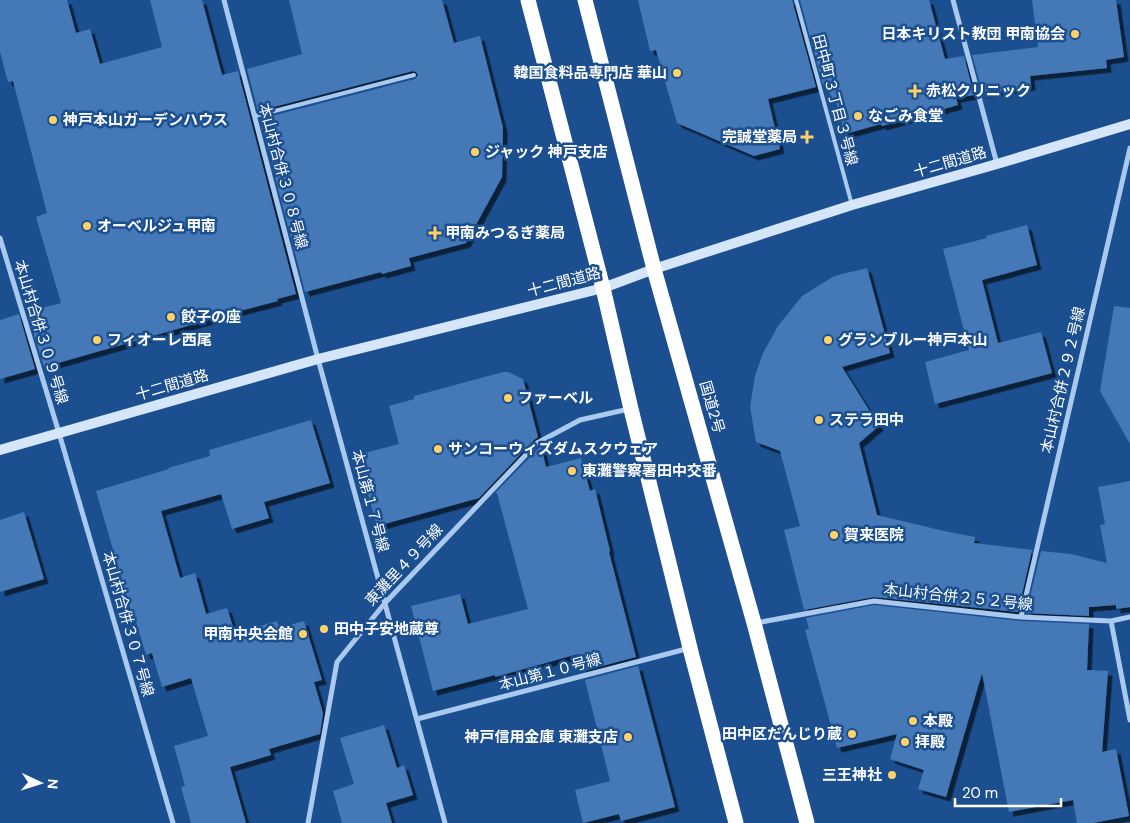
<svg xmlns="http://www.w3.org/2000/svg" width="1130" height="823" viewBox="0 0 1130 823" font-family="'DM Sans','Noto Sans JP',sans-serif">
  <defs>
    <filter id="shadow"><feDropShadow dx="4.5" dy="4.5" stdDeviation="0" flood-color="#0009"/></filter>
  </defs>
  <rect width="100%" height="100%" fill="#1b4f8f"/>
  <!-- building -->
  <path fill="#4478b7" filter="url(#shadow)" d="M0,0H67L76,33L90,29L100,64L162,47L150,0H202L222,75L238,71L296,294L277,299L278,301L212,318V319L44,367L27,312L61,303L36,217L47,213L13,81L8,82L0,52Z
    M289,0H442L454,43L480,36L503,128L502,177L466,243L409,258L411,266L382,274L381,272L305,292L260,119L415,79L417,77L418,75L416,72L413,71L258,111L247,69L302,54Z
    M638,0H792L816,87L768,99L780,149L754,156L677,123L656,50L650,51Z
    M800,0H929L945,59L964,56L974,95L956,98L958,105L882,126L881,124L845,134L835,98L831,99L827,83L823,85Z
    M1032,0H1116L1124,57L1106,60L1107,68L1030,76L1031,86L983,94L972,55L1038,47Z
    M1027,225L1037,265L982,280L998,343L1041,332L1052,373L935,404L925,362L969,350L943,249L987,238L986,236Z
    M867,268L890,353L842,367L879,426L859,443L877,515L944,531L975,537L974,543L1032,550L1018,612L874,597L804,610L784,530L800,526L780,451L756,442L750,407L755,376L763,353L778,326L802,296L834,276Z
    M1114,306L1130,308V444L1100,391Z
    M19,314L35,369L0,379V320Z
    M503,372H508L523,379L538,437L534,440L479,498L377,526L357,455L399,444L389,406L414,399V396Z
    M311,420L330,483L264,502L269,518L232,529L221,494L161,511L180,578L195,573L206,614L227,608L235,633L277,621L279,628L304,621L322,680L314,682L323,713L320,734L269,749L271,755L230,767L246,823H191L181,787L185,786L174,746L208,736L191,678L162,687L152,653L146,655L135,618H133L96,491L169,469L168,468L210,456L209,450Z
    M541,446L546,467L581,458L590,491L595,489L610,551L609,552L636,657L583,671L578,654L495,677V675L433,691L411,606L460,594L468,624L528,609L497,493H495Z
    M1130,481V607L1116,609V605L1089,607V616L1026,613L1041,551L1071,554L1107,563L1100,525L1105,524L1098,487Z
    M24,512L44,579L0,592V520Z
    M874,605L1021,621L1089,624L1087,670L1108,671L1102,752L1116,749L1129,816L1093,823H1077L1073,800L1009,812L982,673L946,797L918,789L924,770L890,759L897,734L837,748L805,630L809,629L806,618Z
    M638,666L675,807L621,821L619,814L583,823L575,790L610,781L585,680Z
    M384,725L397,768L404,765L413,795L386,803L392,823H342L333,791L354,784L340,738Z"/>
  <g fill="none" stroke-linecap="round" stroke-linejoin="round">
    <!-- lane -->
    <path stroke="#a9c9ee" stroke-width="4" d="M796,0L852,205
      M255,116L414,75"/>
    <!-- street -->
    <path stroke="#a9c9ee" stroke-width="5" d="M224,0L318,359L445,823
      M953,0L997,164
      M0,238L59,433L173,823
      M1021,617L1130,148
      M1111,621L1130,720
      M756,623L874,601L1021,617L1111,621L1130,617
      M417,719L690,648
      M308,823L337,662L385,603L537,443L580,420L629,409"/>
    <!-- secondary -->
    <path stroke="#d6e6fa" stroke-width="10" d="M0,450L318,359L603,288L654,269L852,205L997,164L1130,124"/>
    <!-- highway -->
    <path stroke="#fff" stroke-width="15" d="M528,0L603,288L631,409L692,656L736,823
      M585,0L654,269L754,623L807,823"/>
  </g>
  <!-- markers -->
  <g fill="#ffd166" stroke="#1b4f8f" stroke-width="2">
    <circle cx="1075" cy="34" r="5"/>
    <circle cx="677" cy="73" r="5"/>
    <path d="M912.5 83.5h5v5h5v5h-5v5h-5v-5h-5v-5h5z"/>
    <circle cx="858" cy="116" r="5"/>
    <circle cx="53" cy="120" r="5"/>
    <path d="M804.5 129.5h5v5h5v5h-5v5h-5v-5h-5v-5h5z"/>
    <circle cx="475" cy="152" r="5"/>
    <circle cx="87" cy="226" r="5"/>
    <path d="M432.5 225.5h5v5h5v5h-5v5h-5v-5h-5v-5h5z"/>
    <circle cx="171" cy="317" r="5"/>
    <circle cx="97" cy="340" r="5"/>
    <circle cx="828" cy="340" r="5"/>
    <circle cx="508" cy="398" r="5"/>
    <circle cx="819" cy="420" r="5"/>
    <circle cx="438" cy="449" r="5"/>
    <circle cx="572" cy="471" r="5"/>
    <circle cx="834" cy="535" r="5"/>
    <circle cx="324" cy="629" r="5"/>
    <circle cx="303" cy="634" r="5"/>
    <circle cx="913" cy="721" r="5"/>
    <circle cx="852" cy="734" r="5"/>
    <circle cx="628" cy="737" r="5"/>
    <circle cx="905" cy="742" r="5"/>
    <circle cx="892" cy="775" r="5"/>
  </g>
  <g text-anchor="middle" stroke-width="5" stroke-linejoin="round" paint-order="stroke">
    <!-- poi labels -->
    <g font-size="15" font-weight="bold" fill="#fff" stroke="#1b4f8f" text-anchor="start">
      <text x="1065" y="39" text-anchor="end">日本キリスト教団 甲南協会</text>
      <text x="667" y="78" text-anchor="end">韓国食料品専門店 華山</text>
      <text x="926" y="96">赤松クリニック</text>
      <text x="868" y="121">なごみ食堂</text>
      <text x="63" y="125">神戸本山ガーデンハウス</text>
      <text x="797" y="142" text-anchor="end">完誠堂薬局</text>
      <text x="485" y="157">ジャック 神戸支店</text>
      <text x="97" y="231">オーベルジュ甲南</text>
      <text x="445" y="238">甲南みつるぎ薬局</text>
      <text x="181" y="322">餃子の座</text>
      <text x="107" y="345">フィオーレ西尾</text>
      <text x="838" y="345">グランブルー神戸本山</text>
      <text x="518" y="403">ファーベル</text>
      <text x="829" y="425">ステラ田中</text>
      <text x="448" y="454">サンコーウィズダムスクウェア</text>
      <text x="582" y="476">東灘警察署田中交番</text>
      <text x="844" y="540">賀来医院</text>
      <text x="334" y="634">田中子安地蔵尊</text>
      <text x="293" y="639" text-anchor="end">甲南中央会館</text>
      <text x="923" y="726">本殿</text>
      <text x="842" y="739" text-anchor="end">田中区だんじり蔵</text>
      <text x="618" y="742" text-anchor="end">神戸信用金庫 東灘支店</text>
      <text x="915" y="747">拝殿</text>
      <text x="882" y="780" text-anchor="end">三王神社</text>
    </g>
    <!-- street labels -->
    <g font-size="15" fill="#fff" stroke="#1b4f8f">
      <text transform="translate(835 100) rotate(75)" y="5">田中町３丁目３号線</text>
      <text transform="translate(950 162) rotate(-16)" y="5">十二間道路</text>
      <text transform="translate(283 176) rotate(75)" y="5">本山村合併３０８号線</text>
      <text transform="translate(564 282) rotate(-15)" y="5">十二間道路</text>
      <text transform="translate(41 332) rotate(73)" y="5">本山村合併３０９号線</text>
      <text transform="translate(1063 380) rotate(-77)" y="5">本山村合併２９２号線</text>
      <text transform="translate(172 385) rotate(-16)" y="5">十二間道路</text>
      <text transform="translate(712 407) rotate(74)" y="5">国道2号</text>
      <text transform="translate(370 501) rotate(75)" y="5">本山第１７号線</text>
      <text transform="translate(404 565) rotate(-47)" y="5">東灘里４９号線</text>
      <text transform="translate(958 597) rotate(6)" y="5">本山村合併２５２号線</text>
      <text transform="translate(128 624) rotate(74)" y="5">本山村合併３０７号線</text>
      <text transform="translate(550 672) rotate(-15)" y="5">本山第１０号線</text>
    </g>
  </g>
  <!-- north arrow -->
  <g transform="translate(40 783) rotate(94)" stroke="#1b4f8f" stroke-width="4" paint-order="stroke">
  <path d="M0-4L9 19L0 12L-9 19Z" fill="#ffffff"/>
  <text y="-8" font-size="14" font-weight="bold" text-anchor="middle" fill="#ffffff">N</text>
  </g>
  <!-- scale -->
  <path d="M955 798v8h106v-8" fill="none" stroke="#ffffff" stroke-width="2.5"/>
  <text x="962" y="798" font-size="15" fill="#ffffff" stroke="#1b4f8f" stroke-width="4" paint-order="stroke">20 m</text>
</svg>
